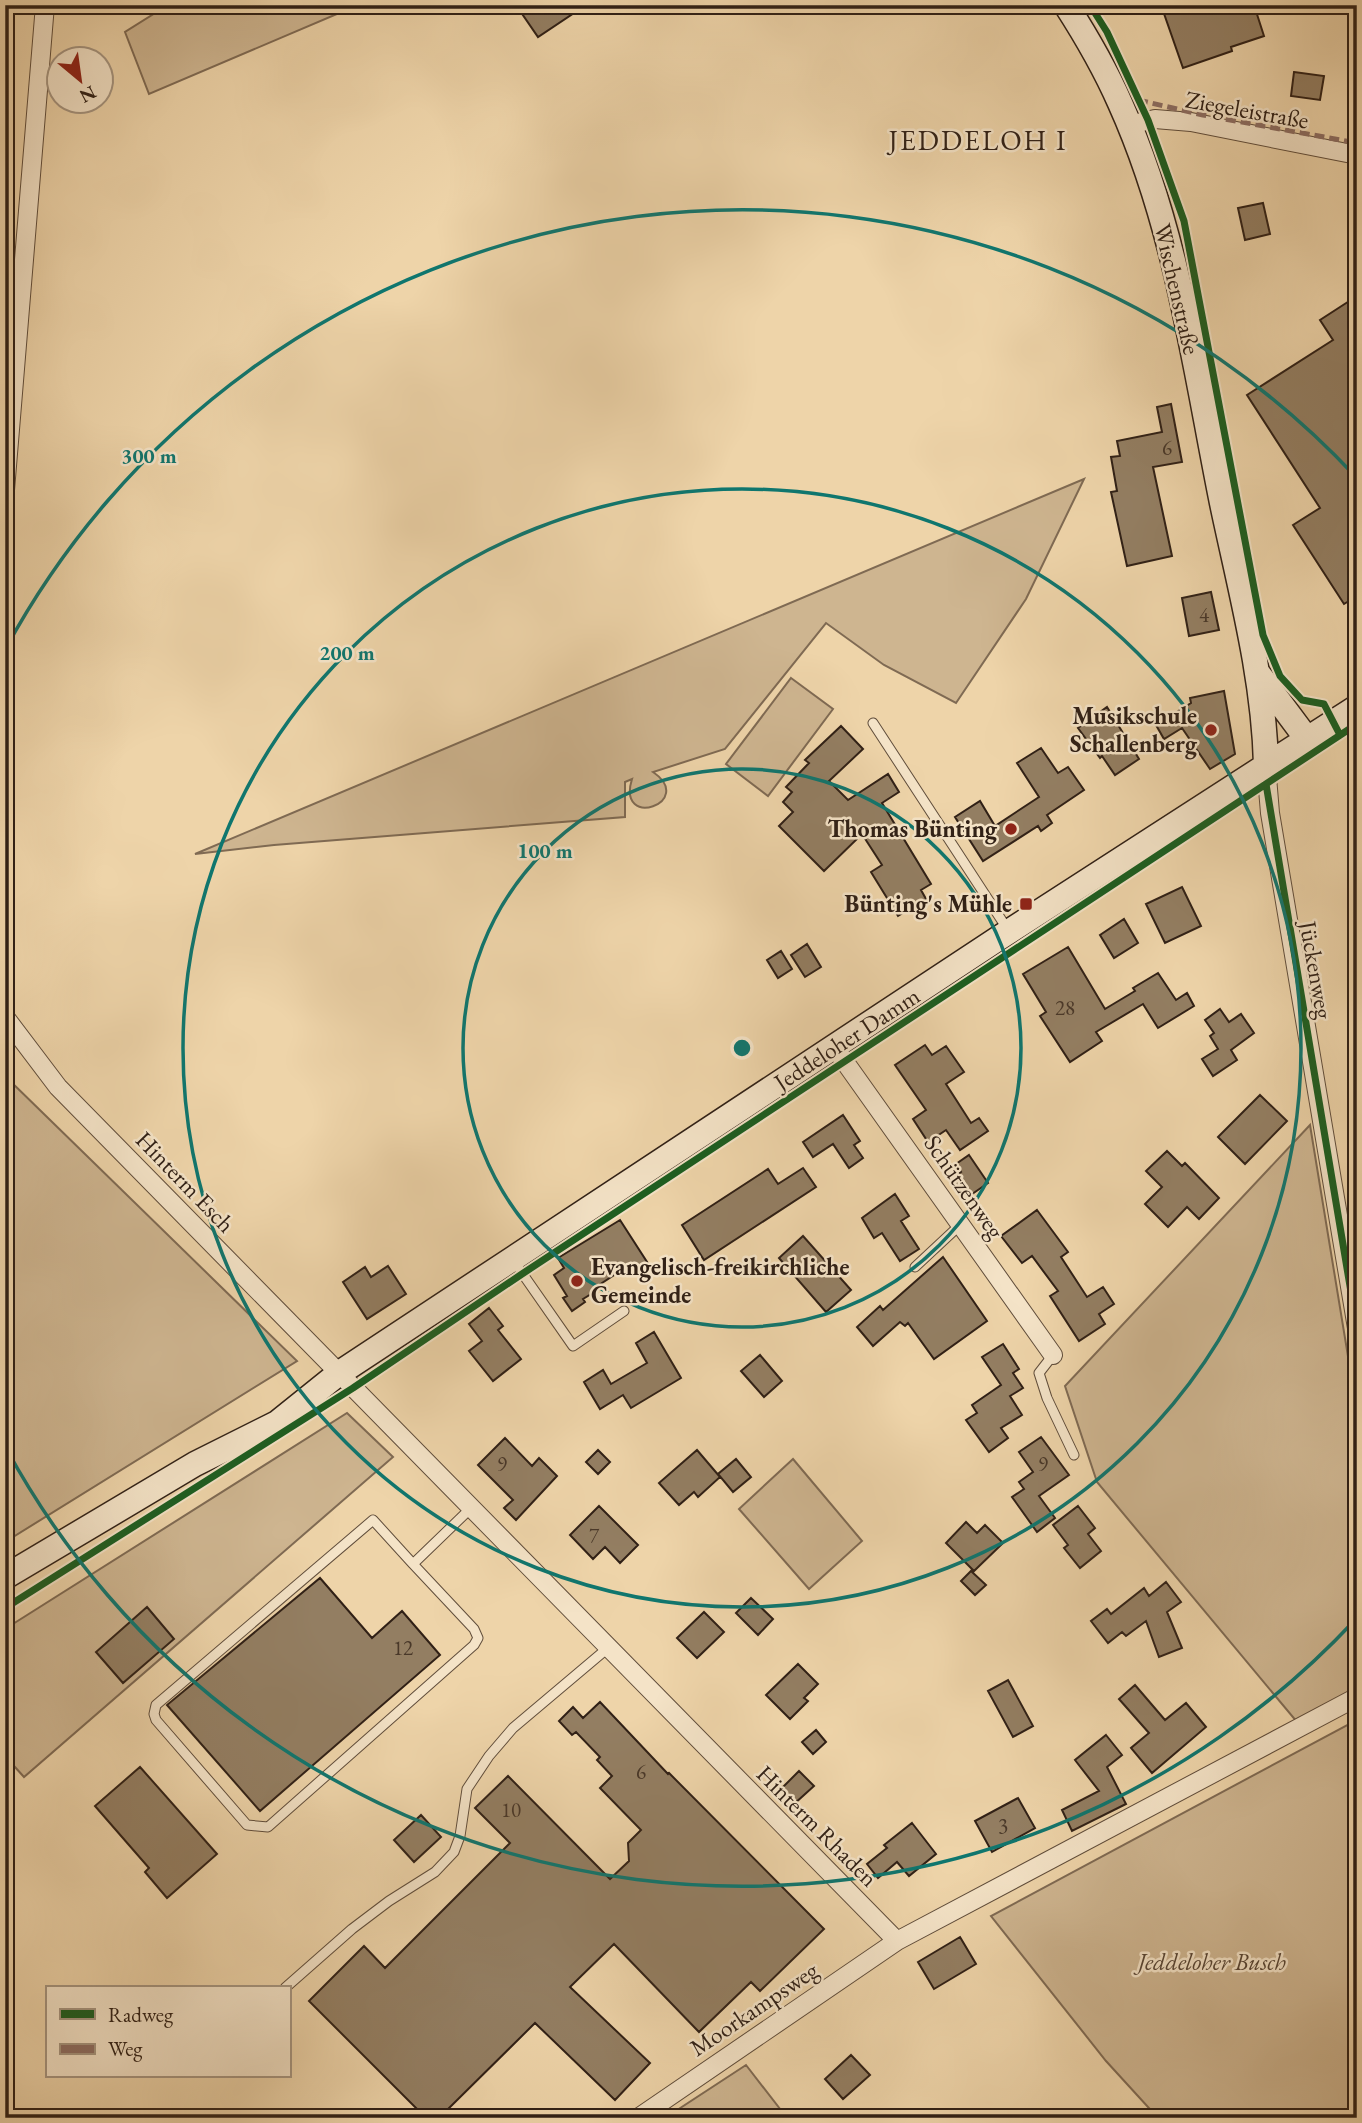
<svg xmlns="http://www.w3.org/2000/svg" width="1362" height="2123" viewBox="0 0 1362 2123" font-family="'EB Garamond',serif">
  <rect width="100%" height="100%" fill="#eed4a9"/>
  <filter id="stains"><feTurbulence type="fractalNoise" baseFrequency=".00286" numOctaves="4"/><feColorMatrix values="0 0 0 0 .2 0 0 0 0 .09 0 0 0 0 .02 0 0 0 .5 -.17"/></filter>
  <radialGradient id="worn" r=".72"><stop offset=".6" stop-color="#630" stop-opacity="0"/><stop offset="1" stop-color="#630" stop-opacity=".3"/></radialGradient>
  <!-- green -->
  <path fill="#ceb590" stroke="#7f6a53" stroke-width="2" d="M168,5H358L149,94L125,32Z
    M1084,479L1026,599L956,703L884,665L826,623L725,749L653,772C697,802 616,831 632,779L625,782V817L274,845L195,854Z
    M791,678L833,709L768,796L726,764Z
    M5,1076L297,1361L5,1542Z
    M1310,1125L1357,1411V1690L1297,1722L1097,1482L1065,1386Z
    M347,1413L393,1457L24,1777L5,1756V1629Z
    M793,1459L862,1541L809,1589L739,1509Z
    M1351,1723L1357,1725V2118H1158L1106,2061L991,1916Z
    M746,2065L787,2118H665Z"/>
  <!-- building -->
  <path fill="#937e62" stroke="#302016" stroke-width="2" d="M516,5H586L538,37Z
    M1161,5H1254L1264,36L1231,47L1232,51L1183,68Z
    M1294,72L1324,76L1320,100L1291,96Z
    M1263,203L1270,234L1245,240L1238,208Z
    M1357,296V596L1344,604L1293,525L1320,508L1247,395L1333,340L1320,320Z
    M1171,404L1182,462L1153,467L1172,556L1127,566L1111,492L1117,491L1111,457L1120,456L1117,441L1162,432L1157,407Z
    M1211,592L1219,630L1189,636L1182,598Z
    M1224,691L1235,754L1210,769L1182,728L1164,739L1156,725L1191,703L1190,698Z
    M1107,707L1139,759L1115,775L1102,756L1100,758L1078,728Z
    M841,726L863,749L829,781L848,800L888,774L899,792L882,803L931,884L921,890L926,899L898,916L871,872L882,865L862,834L824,871L779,826L793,812L783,802L792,792L786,787L809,763L805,760Z
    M1041,748L1058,773L1068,767L1084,790L1047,815L1052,823L1041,831L1038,826L983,861L955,817L980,801L995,826L1039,797L1017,763Z
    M1182,887L1201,926L1165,943L1146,904Z
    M1124,919L1138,943L1114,958L1100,935Z
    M807,944L821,967L805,977L791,955Z
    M1068,947L1105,1009L1135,991L1133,988L1158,973L1176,1000L1187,993L1194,1006L1158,1028L1143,1004L1096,1032L1102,1041L1070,1062L1040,1016L1046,1012L1023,974Z
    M781,951L792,969L778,978L767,960Z
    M1220,1009L1229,1022L1241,1014L1254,1033L1231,1050L1237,1060L1213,1076L1202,1059L1218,1049L1210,1036L1214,1033L1205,1020Z
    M925,1045L932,1055L946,1046L964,1072L946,1084L971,1123L979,1118L988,1131L960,1150L946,1130L928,1142L913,1119L926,1110L895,1065Z
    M1260,1095L1287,1121L1245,1164L1218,1137Z
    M843,1115L860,1141L854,1145L863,1158L849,1168L833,1144L813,1157L803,1142Z
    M1167,1151L1182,1166L1185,1163L1219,1198L1199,1219L1187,1207L1168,1227L1145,1204L1162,1187L1146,1171Z
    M969,1155L988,1183L965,1199L950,1179L961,1172L956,1164Z
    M803,1168L816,1187L704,1260L682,1225L768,1169L778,1184Z
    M895,1194L909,1216L901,1221L919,1249L900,1261L882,1233L874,1238L862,1218Z
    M1037,1210L1068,1252L1061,1257L1087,1297L1103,1287L1114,1304L1099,1314L1105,1324L1079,1341L1050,1296L1058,1291L1032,1256L1022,1263L1001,1236Z
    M620,1220L649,1265L637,1273L631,1264L599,1285L601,1288L583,1299L585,1302L572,1311L563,1298L567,1296L554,1275L564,1268L558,1258Z
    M803,1236L851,1290L826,1312L779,1258Z
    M943,1257L987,1321L934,1359L908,1323L905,1326L900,1322L873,1346L857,1327L880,1306L883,1310Z
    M388,1266L406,1294L367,1319L343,1282L365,1267L371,1277Z
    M489,1308L503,1326L498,1330L521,1359L493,1381L469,1351L482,1341L469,1324Z
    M654,1332L681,1378L631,1408L623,1395L600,1409L584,1382L603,1370L611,1384L647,1363L636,1343Z
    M1003,1344L1019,1369L1013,1373L1023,1388L1010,1396L1022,1415L1001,1428L1008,1438L989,1452L966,1420L977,1413L972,1405L1001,1385L982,1357Z
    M760,1355L782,1381L764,1397L741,1371Z
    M1041,1437L1069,1475L1039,1496L1055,1518L1037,1532L1012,1497L1024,1489L1019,1482L1033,1472L1019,1452Z
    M505,1438L532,1466L539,1458L557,1476L516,1520L504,1508L513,1500L478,1465Z
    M598,1450L610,1462L598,1474L586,1462Z
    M697,1450L720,1477L698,1497L694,1492L679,1505L659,1483Z
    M736,1459L751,1477L733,1492L718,1474Z
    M599,1506L638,1545L620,1563L605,1547L593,1559L570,1535Z
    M1078,1506L1095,1528L1088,1534L1101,1551L1080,1568L1064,1548L1068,1545L1053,1525Z
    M966,1522L977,1533L985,1525L1003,1543L974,1571L946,1543Z
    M971,1571L986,1585L975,1595L961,1581Z
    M320,1578L372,1638L402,1611L440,1655L260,1811L167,1705Z
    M1166,1582L1181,1602L1167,1612L1182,1648L1159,1657L1146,1621L1126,1636L1122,1632L1108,1643L1091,1621L1107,1609L1111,1614L1144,1588L1149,1596Z
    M751,1598L773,1619L758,1635L736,1613Z
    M147,1607L174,1639L123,1683L96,1652Z
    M704,1612L724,1632L697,1658L677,1638Z
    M798,1664L818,1684L804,1698L808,1701L790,1719L766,1695Z
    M1008,1680L1033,1726L1013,1737L988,1691Z
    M1135,1685L1165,1720L1186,1703L1206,1727L1152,1773L1131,1748L1149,1733L1119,1699Z
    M600,1702L668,1774L669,1773L824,1929L760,1991L751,1982L699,2032L614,1944L570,1987L650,2063L615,2100L535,2023L439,2118H426L309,2001L364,1946L385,1968L510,1843L475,1808L508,1776L610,1879L629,1861L628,1843L641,1830L600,1788L612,1776L597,1760L600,1757L576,1732L572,1735L559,1721L573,1707L583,1718Z
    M816,1730L826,1742L813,1754L802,1742Z
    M1106,1735L1122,1755L1107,1767L1126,1804L1072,1831L1062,1810L1099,1791L1075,1760Z
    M140,1767L217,1854L167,1898L145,1872L149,1868L95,1806Z
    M799,1771L814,1786L794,1804L780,1790Z
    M1018,1798L1035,1828L992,1852L975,1821Z
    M421,1815L441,1837L414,1862L394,1840Z
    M912,1823L936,1854L909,1876L897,1862L878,1878L867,1864L887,1848L884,1845Z
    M960,1937L976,1964L934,1989L918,1962Z
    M851,2055L870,2075L843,2099L825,2079Z"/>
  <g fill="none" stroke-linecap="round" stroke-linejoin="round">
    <!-- lane casing -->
    <g stroke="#604d3b" stroke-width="11">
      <path id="lane" d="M873,723L1008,930
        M513,1260L573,1346L624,1311
        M915,1267L960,1225
        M1053,1355L1039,1373L1047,1398L1074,1455
        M413,1564L373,1520L156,1705L154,1714L156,1720L247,1825L268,1827L474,1645L478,1638L474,1629L413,1564L471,1508
        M285,1988L352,1929L389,1901L435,1872L454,1852L460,1836L467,1789L489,1756L513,1728L609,1647"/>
    </g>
    <!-- street casing -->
    <g stroke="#604d3b" stroke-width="20">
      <path id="street" d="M1129,125L1155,119L1191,122L1357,155
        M5,490L45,5
        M1266,765L1270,813L1357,1328
        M5,1017L58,1087L897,1941
        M835,1048L1053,1355
        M638,2118L897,1941L1357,1697"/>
    </g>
    <!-- secondary casing -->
    <g stroke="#302016" stroke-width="27">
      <path id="secondary" d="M1066,5C1086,36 1105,69 1120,103C1177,229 1195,369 1222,503C1240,589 1264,677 1266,765
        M1257,672L1307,739
        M5,1577L195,1464L277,1423L338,1374L999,938L1357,707"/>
    </g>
    <!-- lane -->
    <use href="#lane" stroke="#f4e3c7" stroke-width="9"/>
    <!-- street -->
    <use href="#street" stroke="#f4e3c7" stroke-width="18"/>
    <!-- secondary -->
    <use href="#secondary" stroke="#f4e3c7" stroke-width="24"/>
    <!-- quiet -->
    <path stroke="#8d6e63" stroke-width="5" stroke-dasharray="10 5" stroke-linecap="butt" d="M1138,100L1203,115L1357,143"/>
    <!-- cycleway casing -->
    <g stroke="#f4e3c7" stroke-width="11">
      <path id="cycleway" d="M1090,5L1107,32L1148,120L1184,221L1263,635L1280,676L1302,700L1324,704L1340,735
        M1266,784L1357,1328
        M5,1608L353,1388L522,1274L1357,724"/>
    </g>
    <!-- cycleway -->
    <use href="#cycleway" stroke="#1b5e20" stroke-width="7"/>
  </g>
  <!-- distance rings -->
  <g fill="none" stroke="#0f766e" stroke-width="3.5">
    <circle cx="742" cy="1048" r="279"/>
    <circle cx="742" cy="1048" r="559"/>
    <path d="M1355 1620A838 838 0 0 1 6 1448M6 648A838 838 0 0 1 1355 476"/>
  </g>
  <!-- markers -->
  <g fill="#8f2418" stroke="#f4e3c7" stroke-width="2.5">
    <circle cx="1211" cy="730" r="7"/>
    <circle cx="1011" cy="829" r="7"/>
    <rect x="1019" y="897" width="14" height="14" rx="3.5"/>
    <circle cx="577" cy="1281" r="7"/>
  </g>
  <g text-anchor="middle" stroke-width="5" stroke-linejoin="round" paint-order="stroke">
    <!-- number labels -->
    <g font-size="21" fill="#493829">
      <text x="1167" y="455">6</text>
      <text x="1204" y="622">4</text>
      <text x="1065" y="1015">28</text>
      <text x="502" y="1471">9</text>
      <text x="1043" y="1471">9</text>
      <text x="594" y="1543">7</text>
      <text x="403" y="1655">12</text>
      <text x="641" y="1779">6</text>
      <text x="511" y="1817">10</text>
      <text x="1003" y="1833">3</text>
    </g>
    <!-- street labels -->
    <g font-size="24" fill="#302016" stroke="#f4e3c7">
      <text transform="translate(1247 110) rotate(10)" y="8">Ziegeleistraße</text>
      <text transform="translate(1177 289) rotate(77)" y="8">Wischenstraße</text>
      <text transform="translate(1316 970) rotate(80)" y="8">Jückenweg</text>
      <text transform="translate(847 1039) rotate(-33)" y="8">Jeddeloher Damm</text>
      <text transform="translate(185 1182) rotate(46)" y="8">Hinterm Esch</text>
      <text transform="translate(964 1187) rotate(55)" y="8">Schützenweg</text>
      <text transform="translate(817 1826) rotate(45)" y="8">Hinterm Rhaden</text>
      <text transform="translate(754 2009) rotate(-34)" y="8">Moorkampsweg</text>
    </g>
    <!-- poi labels -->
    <g font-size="24" font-weight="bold" fill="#302016" stroke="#f4e3c7" text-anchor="end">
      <text x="1197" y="724">Musikschule<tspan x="1197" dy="28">Schallenberg</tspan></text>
      <text x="997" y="837">Thomas Bünting</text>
      <text x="1012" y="912">Bünting's Mühle</text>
      <text x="591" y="1275" text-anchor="start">Evangelisch-freikirchliche<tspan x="591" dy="28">Gemeinde</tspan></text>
    </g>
    <!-- park labels -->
    <g font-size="24" font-style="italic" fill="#584534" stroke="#f4e3c7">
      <text x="1212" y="1970">Jeddeloher Busch</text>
    </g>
    <!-- quarter labels -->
    <g font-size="28" letter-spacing="2" fill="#302016" stroke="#f4e3c7">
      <text x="978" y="150">JEDDELOH I</text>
    </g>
  </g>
  <circle cx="742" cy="1048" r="10" fill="#0f766e" stroke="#f4e3c7" stroke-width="3.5"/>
  <g font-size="21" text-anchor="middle" font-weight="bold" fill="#0f766e" stroke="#f4e3c7" stroke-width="5" stroke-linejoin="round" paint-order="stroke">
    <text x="149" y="463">300 m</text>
    <text x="347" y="660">200 m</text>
    <text x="545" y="858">100 m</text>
  </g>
  <!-- margin -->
  <rect width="1362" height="2123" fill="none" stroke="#eed4a9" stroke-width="28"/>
  <rect x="7" y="7" width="1348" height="2109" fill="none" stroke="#302016" stroke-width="3.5"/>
  <rect x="14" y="14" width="1334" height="2095" fill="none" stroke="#302016" stroke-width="2"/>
  <!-- legend -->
  <rect x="46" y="1986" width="245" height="91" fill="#f4e3c7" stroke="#a69580" stroke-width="2"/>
  <rect x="60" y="2009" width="35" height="10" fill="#1b5e20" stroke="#a69580" stroke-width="2"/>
  <text x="108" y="2022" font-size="21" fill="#302016">Radweg</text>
  <rect x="60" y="2044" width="35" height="10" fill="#8d6e63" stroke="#a69580" stroke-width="2"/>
  <text x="108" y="2056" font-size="21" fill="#302016">Weg</text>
  <!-- north arrow -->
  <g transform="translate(80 80) rotate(151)"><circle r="33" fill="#f4e3c7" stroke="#a69580" stroke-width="2"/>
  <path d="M0-5L12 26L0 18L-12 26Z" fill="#8f2418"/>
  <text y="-10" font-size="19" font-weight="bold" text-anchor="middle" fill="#302016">N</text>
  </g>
  <rect width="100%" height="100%" filter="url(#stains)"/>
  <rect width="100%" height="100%" fill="url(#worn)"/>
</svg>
